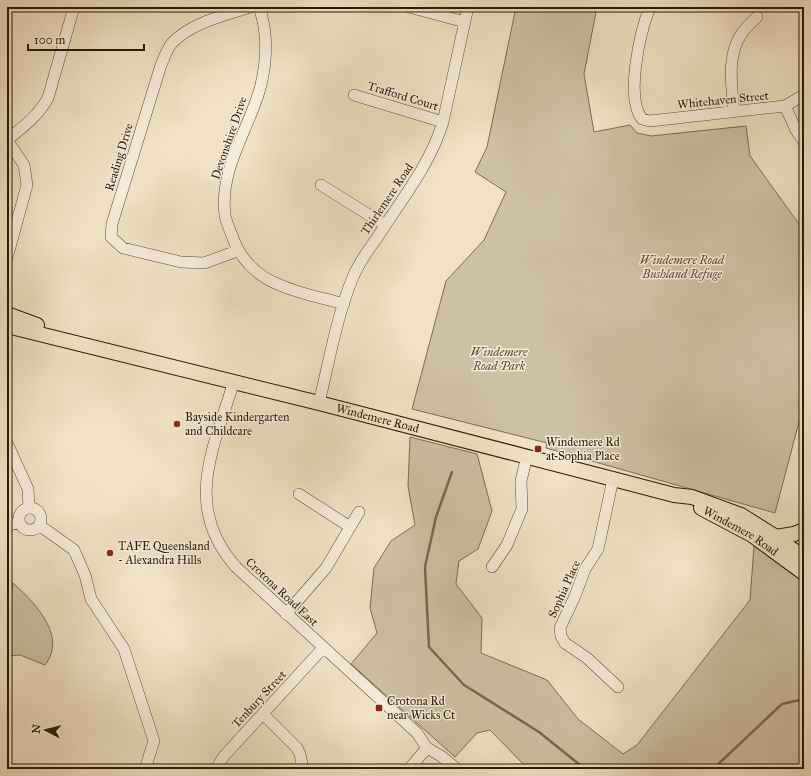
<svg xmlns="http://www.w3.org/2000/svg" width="811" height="776" viewBox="0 0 811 776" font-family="'IM FELL Great Primer',serif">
  <rect width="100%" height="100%" fill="#f1e2c6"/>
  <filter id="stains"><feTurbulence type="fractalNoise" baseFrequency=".005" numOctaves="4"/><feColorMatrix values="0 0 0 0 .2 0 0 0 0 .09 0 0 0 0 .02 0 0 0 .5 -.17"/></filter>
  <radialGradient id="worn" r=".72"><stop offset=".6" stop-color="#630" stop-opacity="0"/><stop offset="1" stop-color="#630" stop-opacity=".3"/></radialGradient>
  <!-- green -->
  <path fill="#cec0a5" stroke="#7a6c55" d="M516,7H597L584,74L594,132L630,125L637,133L651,136L746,126L750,156L804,231V403L775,513L546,448L547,443L412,409L446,281L484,240L506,192L475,172L487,147Z
    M410,437L477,454L492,511L478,549L459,561L456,584L482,618L481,653L547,680L578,719L623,754L637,745L750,600L754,546L804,583V769H528L490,730L477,733L455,757L351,664L377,633L370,608L374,568L391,541L415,525L408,486Z
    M13,583C34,602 68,636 45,665L20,655L7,656V598L10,599Z"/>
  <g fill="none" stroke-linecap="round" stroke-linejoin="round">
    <!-- stream -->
    <path stroke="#766951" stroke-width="2.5" d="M452,472L436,517L425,567L429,647L464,685L539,732L585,769
      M713,769L782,704L804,699"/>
    <!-- minor casing -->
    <g stroke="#594b35" stroke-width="12">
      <path id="minor" d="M259,7C268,32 267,59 261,85C250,128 219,168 225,215C226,222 230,230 233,238C240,259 258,277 280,285C300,294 323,298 344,304
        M409,7L465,22
        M650,7C640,32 625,97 642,119L650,121L785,106L804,95
        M354,95L443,122
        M785,106L796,130L804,142
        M734,112C732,87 726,56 742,33C746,27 752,22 757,17
        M7,140C23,127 38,116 48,98L74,7
        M7,140L24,165L27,185L7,258
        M321,185L385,225
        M237,251L204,263L181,262L123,248L111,237L112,224L161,65C164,58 167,49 172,43C192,22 224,16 250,7
        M234,381C214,448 182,506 236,567L417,733L427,748L441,756L457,769
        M319,403C329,362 337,315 353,277C359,263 368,250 377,238C401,200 430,165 443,122L468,7
        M7,443L28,489L29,508
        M613,479L598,549L585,569L575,596L560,628L561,636L565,643L587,658L618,687
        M299,494L350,527
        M19 519a11 11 0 1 1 22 0a11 11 0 1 1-22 0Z
        M39,525L74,550L85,575L91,599L124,649L154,741L145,769
        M7,526L19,522
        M492,567L507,545L522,509L521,481L527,456
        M286,614L326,568L359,512
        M263,714L297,748L300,754L303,769
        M216,769L224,756L323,648
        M409,769L427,748"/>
    </g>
    <!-- major casing -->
    <g stroke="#261905" stroke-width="16">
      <g id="major">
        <path d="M7,314L37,325"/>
        <path id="s1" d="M7,326L319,403L613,479L674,495L692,497L741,515L776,537L804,558"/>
        <path id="s2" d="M701,508L752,535L804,573"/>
        <path d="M776,537L794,534L804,530"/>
      </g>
    </g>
    <!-- minor -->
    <use href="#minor" stroke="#f6ecda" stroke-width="11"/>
    <!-- major -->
    <use href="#major" stroke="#f1e2c6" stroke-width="14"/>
  </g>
  <!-- markers -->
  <g fill="#8f2418" stroke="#f6ecda" stroke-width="1.5">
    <circle cx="177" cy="424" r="4"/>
    <rect x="534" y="445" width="8" height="8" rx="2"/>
    <circle cx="110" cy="553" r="4"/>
    <rect x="375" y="704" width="8" height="8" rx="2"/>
  </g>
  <g text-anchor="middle" stroke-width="3" stroke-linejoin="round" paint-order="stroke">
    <!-- street labels -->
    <g font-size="12" fill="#261905" stroke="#f6ecda">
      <text transform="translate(403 96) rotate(17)" y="4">Trafford Court</text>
      <text transform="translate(723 100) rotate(-6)" y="4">Whitehaven Street</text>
      <text transform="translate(229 138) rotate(-71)" y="4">Devonshire Drive</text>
      <text transform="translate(119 157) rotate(-73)" y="4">Reading Drive</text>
      <text transform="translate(387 199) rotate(-56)" y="4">Thirlemere Road</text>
      <text dy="4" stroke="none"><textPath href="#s1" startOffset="382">Windemere Road</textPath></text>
      <text dy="4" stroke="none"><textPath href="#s2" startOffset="46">Windemere Road</textPath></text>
      <text transform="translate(564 589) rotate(-66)" y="4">Sophia Place</text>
      <text transform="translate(282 592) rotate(43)" y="4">Crotona Road East</text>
      <text transform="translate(259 699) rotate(-47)" y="4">Tenbury Street</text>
    </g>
    <!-- park labels -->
    <g font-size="12" font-style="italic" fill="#584b35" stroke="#f6ecda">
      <text x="682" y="264">Windemere Road<tspan x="682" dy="14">Bushland Refuge</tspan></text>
      <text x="499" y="356">Windemere<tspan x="499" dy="14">Road Park</tspan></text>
    </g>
    <!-- poi labels -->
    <g font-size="12" fill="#261905" stroke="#f6ecda" text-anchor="start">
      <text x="185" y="421">Bayside Kindergarten<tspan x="185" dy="14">and Childcare</tspan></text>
      <text x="546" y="446">Windemere Rd<tspan x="546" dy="14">at Sophia Place</tspan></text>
      <text x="118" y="550">TAFE Queensland<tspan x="118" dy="14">- Alexandra Hills</tspan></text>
      <text x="387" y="705">Crotona Rd<tspan x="387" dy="14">near Wicks Ct</tspan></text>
    </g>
  </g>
  <!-- margin -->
  <rect width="811" height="776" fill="none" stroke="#f1e2c6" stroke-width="24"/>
  <rect x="8" y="8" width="795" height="760" fill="none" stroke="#261905" stroke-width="2"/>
  <rect x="12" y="12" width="787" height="752" fill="none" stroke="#261905"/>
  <!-- north arrow -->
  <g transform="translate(46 730) rotate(277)" stroke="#f6ecda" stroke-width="3" paint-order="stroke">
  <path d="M0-3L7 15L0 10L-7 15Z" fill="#261905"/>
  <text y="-6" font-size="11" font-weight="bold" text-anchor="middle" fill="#261905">N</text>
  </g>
  <!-- scale -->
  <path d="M28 44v6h116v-6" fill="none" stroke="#261905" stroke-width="2"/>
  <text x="34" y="44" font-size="12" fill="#261905" stroke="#f6ecda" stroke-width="3" paint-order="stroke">100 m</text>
  <rect width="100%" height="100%" filter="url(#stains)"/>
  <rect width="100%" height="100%" fill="url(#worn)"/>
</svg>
